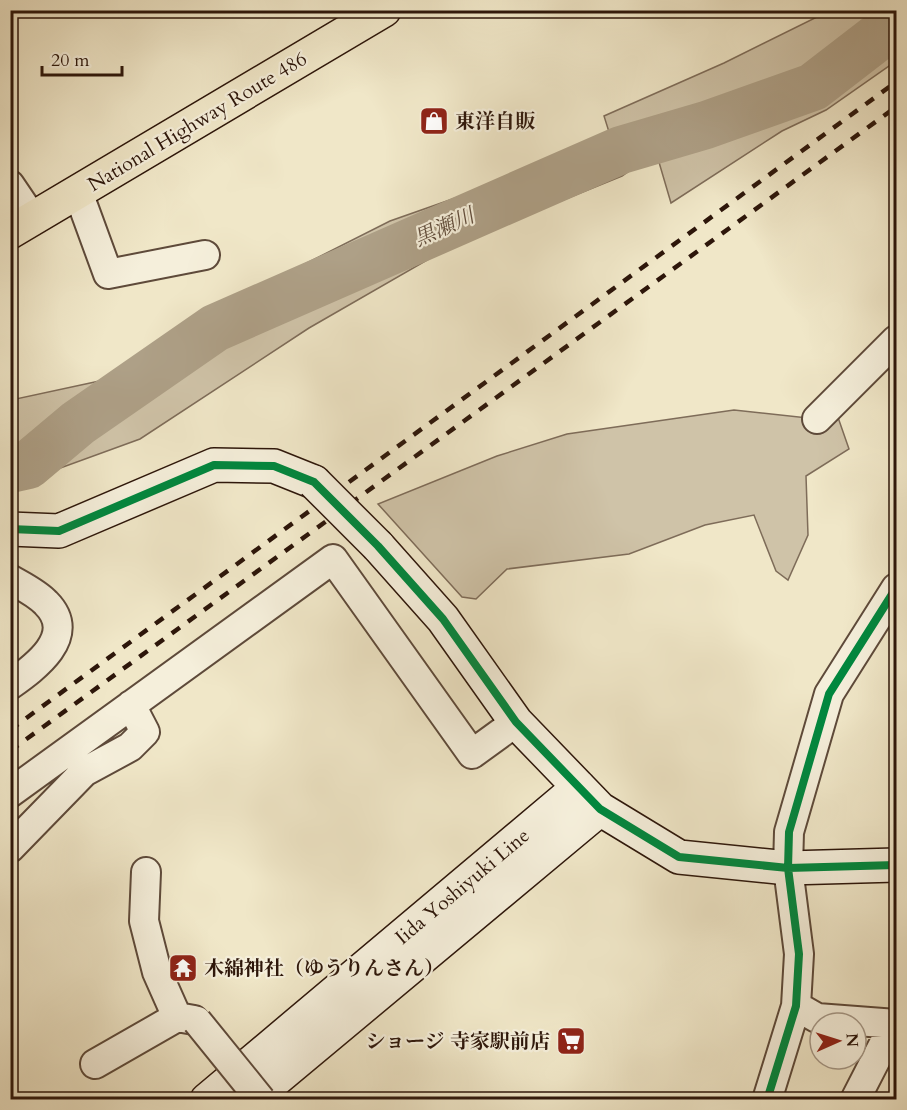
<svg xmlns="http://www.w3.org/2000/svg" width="907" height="1110" viewBox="0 0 907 1110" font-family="Cardo,'Noto Serif JP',serif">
  <rect width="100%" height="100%" fill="#f0e7c8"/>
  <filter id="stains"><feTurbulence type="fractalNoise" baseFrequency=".00333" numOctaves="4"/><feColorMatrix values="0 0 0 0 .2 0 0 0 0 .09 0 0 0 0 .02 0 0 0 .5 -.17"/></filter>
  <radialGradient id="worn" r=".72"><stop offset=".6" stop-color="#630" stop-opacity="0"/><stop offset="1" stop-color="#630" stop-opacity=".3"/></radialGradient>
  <!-- green -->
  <path fill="#cfc3a8" stroke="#7e6c59" stroke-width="1.5" d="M829,11H896V61L826,110L782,131L671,203L656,152L622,176L455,244L309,328L140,439L11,486V400L104,380L285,274L390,221L538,169L610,135L604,116L724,63Z
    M833,403L849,449L806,476L808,535L788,580L776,571L754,515L705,525L629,554L507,569L476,599L462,597L378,504L497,456L567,434L734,410L817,419Z"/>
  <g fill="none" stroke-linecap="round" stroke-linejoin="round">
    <!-- stream -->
    <path stroke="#7a6955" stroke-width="8" d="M887,31L896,47"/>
    <!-- river -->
    <path stroke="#aea087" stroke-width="48" d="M10,469L28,465L78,423L215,328L621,150L706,125L813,87L896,23"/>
    <!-- street casing -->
    <g stroke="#5e4a3a" stroke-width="32">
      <path id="street" d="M10,185L33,219
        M78,192L108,274L205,255
        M817,419L896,340
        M10,579C22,586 37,593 46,603C79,636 34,668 10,685
        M10,793L333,559L472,754L516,722
        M10,848L84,772L130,747L145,732L131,705
        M146,872L144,921L157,972L177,1017
        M796,1006L817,1018L896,1024
        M95,1064L177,1017L194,1020
        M767,1100L796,1006L799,954L788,868L789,832L829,694L896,588
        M855,1100L894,1024"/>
    </g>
    <!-- secondary casing -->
    <g stroke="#2d160a" stroke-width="36">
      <path id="secondary" d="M10,529L59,531L214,465L274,466L314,482
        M378,546L443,619L516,722L600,809L679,857L788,868L896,865
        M207,1100L579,787
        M251,1100L600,809"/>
    </g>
    <!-- highway casing -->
    <g stroke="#2d160a" stroke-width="36">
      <path id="highway" d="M10,232L384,10"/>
    </g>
    <!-- street -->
    <use href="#street" stroke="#f5efdb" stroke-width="28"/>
    <!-- secondary -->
    <use href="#secondary" stroke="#f5efdb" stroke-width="33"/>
    <!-- highway -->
    <use href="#highway" stroke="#f0e7c8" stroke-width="33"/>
    <!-- rail -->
    <path stroke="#2d160a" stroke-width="4.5" stroke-dasharray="10 10" stroke-linecap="butt" d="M10,730L896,82
      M10,751L896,107"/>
    <!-- street-bridge casing -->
    <g stroke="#5e4a3a" stroke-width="32" stroke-linecap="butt">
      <path id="street-bridge" d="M197,1021L261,1100"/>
    </g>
    <!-- secondary-bridge casing -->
    <g stroke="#2d160a" stroke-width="36" stroke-linecap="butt">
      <path id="secondary-bridge" d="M314,482L378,546"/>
    </g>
    <!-- street-bridge -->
    <use href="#street-bridge" stroke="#f5efdb" stroke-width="28"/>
    <!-- secondary-bridge -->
    <use href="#secondary-bridge" stroke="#f5efdb" stroke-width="33"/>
    <!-- cycleway casing -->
    <g stroke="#f5efdb" stroke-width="11">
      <path id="cycleway" d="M10,529L59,531L214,465L274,466L314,482L378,546L443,619L516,722L600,809L679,857L788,868L896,865
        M767,1100L796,1006L799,954L788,868L789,832L829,694L896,588"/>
    </g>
    <!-- cycleway -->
    <use href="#cycleway" stroke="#00873e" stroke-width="8"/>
  </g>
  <!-- icons -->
  <defs>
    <g id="shop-square" transform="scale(1.5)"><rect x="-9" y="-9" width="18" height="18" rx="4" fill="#8f2418" stroke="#f5efdb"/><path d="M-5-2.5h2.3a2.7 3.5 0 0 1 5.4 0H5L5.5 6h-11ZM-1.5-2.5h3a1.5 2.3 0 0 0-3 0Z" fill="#fff"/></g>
    <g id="temple-square" transform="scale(1.5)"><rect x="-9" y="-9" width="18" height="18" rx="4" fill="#8f2418" stroke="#f5efdb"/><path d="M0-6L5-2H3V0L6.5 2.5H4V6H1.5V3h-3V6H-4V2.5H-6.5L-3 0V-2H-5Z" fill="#fff"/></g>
    <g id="supermarket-square" transform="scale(1.5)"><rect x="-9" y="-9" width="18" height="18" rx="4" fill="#8f2418" stroke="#f5efdb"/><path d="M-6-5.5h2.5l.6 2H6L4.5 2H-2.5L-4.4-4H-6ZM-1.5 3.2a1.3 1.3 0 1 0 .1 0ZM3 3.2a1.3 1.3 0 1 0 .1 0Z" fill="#fff"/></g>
  </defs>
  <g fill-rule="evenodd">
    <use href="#shop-square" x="434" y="121"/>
    <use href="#temple-square" x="183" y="968"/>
    <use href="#supermarket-square" x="571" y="1041"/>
  </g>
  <g text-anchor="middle" stroke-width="4.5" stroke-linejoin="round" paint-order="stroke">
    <!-- street labels -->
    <g font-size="20" fill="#2d160a" stroke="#f5efdb">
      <text transform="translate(197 121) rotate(-31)" y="7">National Highway Route 486</text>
      <text transform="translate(462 886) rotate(-40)" y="7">Iida Yoshiyuki Line</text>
    </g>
    <!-- poi labels -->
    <g font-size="20" font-weight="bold" fill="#2d160a" stroke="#f5efdb" text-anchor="start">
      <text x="455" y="128">東洋自販</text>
      <text x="204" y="975">木綿神社（ゆうりんさん）</text>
      <text x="550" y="1048" text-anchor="end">ショージ 寺家駅前店</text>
    </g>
    <!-- water labels -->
    <g font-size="21" font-style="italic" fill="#614d3c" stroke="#f5efdb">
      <text transform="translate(444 227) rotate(-24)" y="7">黒瀬川</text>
    </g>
  </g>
  <!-- margin -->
  <rect width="907" height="1110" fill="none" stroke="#f0e7c8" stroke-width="36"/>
  <rect x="12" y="12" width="883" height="1086" fill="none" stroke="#2d160a" stroke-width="3"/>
  <rect x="18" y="18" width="871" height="1074" fill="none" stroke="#2d160a" stroke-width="1.5"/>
  <!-- north arrow -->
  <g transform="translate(838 1041) rotate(87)"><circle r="28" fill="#f5efdb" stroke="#a59887" stroke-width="1.5"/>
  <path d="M0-4.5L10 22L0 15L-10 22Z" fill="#8f2418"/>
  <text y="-9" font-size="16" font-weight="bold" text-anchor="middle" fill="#2d160a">N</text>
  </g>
  <!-- scale -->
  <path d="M42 66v9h80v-9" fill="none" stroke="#2d160a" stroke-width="3"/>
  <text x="51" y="66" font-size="18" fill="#2d160a" stroke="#f5efdb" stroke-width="4.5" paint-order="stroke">20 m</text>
  <rect width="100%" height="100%" filter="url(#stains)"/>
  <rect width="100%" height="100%" fill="url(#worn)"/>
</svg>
